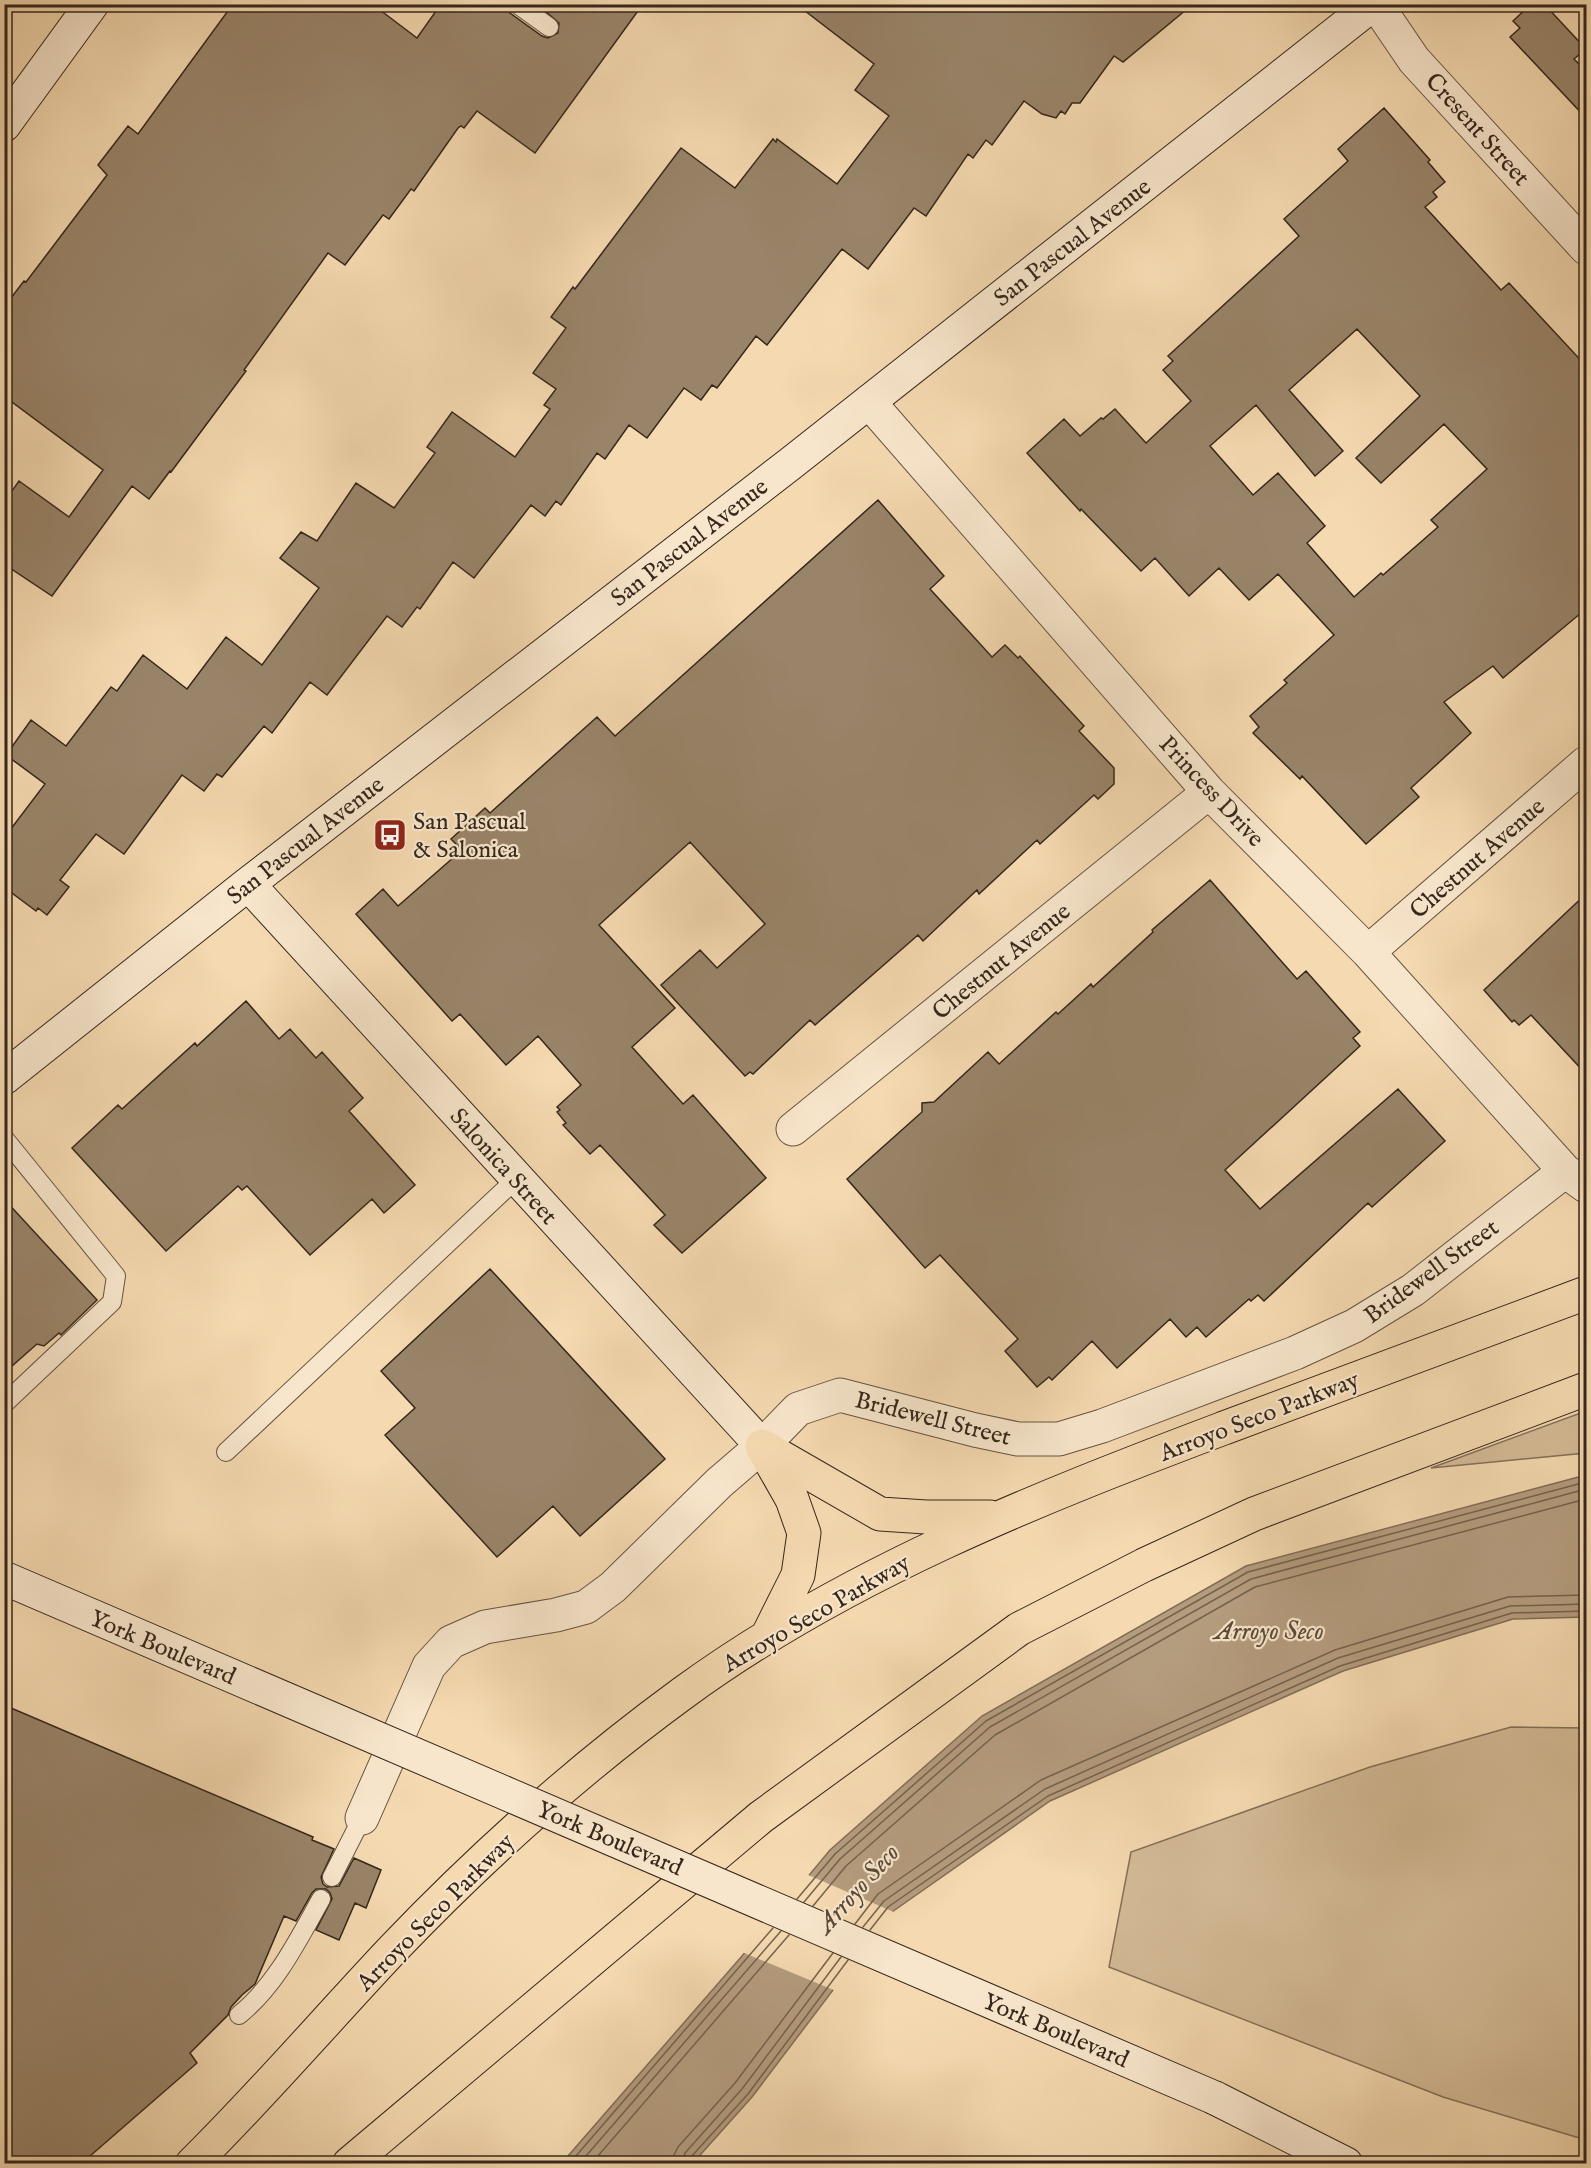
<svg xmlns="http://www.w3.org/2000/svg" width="1591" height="2168" viewBox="0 0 1591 2168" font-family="'IM FELL English',serif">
  <rect width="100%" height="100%" fill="#f5d9b0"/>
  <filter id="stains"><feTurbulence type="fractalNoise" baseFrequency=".00333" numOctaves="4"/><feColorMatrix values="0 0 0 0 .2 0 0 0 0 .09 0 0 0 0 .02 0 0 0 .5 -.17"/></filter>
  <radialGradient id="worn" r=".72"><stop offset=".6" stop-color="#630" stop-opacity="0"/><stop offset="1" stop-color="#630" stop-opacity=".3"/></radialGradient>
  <!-- green -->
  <path fill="#d4bb97" stroke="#84715a" stroke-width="1.5" d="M1586,1411V1453L1431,1468Z
    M1511,1727L1586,1728V2140L1443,2097L1109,1967L1131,1852L1370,1767Z"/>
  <!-- water -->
  <path fill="#b49c7e" stroke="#816d57" stroke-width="1.5" d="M1586,1475V1617L1513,1619L1343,1671L1050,1801L892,1912L752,2097L693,2163L561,2164L742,1956L830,1850L982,1716L1246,1566Z"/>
  <!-- pier -->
  <path fill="#f5d9b0" d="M806,1874L896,1913L836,1991L742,1952Z"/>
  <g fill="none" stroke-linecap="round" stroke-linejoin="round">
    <!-- shore -->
    <path stroke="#74624d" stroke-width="1.5" d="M797,1899L835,1854L986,1721L1248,1572L1586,1482
      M804,1902L840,1859L990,1727L1251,1579L1586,1489
      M813,1906L846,1866L995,1735L1255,1587L1586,1499
      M855,1924L878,1894L1041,1780L1335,1650L1508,1597L1586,1595
      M863,1927L884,1901L1045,1789L1338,1658L1510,1606L1586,1604
      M870,1930L888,1907L1048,1796L1340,1666L1512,1613L1586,1611
      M569,2164L773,1928
      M579,2164L781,1931
      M591,2164L789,1935
      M673,2164L674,2155L678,2147L735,2083L833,1953
      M682,2164L685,2153L742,2089L841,1957
      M689,2164L691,2157L748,2094L848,1960"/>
  </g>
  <!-- building -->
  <path fill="#998469" stroke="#35271c" stroke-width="1.5" fill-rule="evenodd" d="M233,4H372L417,38L441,4H506L510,13L542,36L548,38L558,33L559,23L537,4H643L535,153L477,111L464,128L461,126L458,128L414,191L411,189L389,219L383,215L345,265L328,253L244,370L246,371L171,472L170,471L149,499L132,486L52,596L4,564V502L19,481L69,517L103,470L4,396V307L24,281L26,282L107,175L98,165L128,126L138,134Z
    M796,4H1193L1123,62L1114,56L1080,103H1072L1065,114L1061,111L1056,118L1042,114L1024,101L992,145L986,140L973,158L968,154L926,216L914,208L868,269L842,249L767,345L756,336L717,388L712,385L701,400L684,388L647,438L629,425L605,459L597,453L561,505L556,501L545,516L531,505L474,578L453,562L420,609L417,607L402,627L387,616L327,695L310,682L272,733L264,726L222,777L217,774L204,791L182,775L124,854L96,834L60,880L69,887L47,915L38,908L36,911L4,887V838L45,784L6,755L31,720L66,746L111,687L117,691L143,655L187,689L226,637L262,665L319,588L280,558L301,532L317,541L356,483L394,508L435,453L427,447L452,412L515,457L550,409L544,405L556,389L533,373L566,328L551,317L573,287L575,289L681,148L735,188L773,139L776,142L777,139L837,184L889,116L855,90L874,64Z
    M1531,4H1544L1586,49L1574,59L1587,72V119L1510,37L1520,28L1513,21Z
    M1384,108L1430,160L1428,162L1445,182L1433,192L1437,197L1425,207L1501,290L1509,283L1587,367V608L1503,678L1493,666L1444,702L1471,733L1411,788L1419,797L1366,844L1302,776L1300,779L1253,733L1259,727L1250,716L1287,683L1284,680L1334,635L1278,574L1249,600L1219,568L1189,596L1155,558L1141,571L1081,509L1080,511L1027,453L1064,419L1080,436L1101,418L1103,419L1115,409L1146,443L1191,401L1163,370L1173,361L1168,356L1299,236L1284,219L1348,161L1338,149ZM1357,329L1420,396L1356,458L1381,483L1444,424L1487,469L1431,520L1438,527L1383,575L1381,573L1354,597L1307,543L1325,526L1278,473L1253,495L1210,446L1256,405L1315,476L1343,451L1289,390Z
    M878,500L944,576L930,589L992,657L1005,645L1018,658L1020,656L1084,726L1079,731L1114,768V784L1098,799L1094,795L1040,844L1037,840L979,894L977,890L923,941L918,935L815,1025L810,1020L753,1074L750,1072L745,1076L661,985L700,950L717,968L765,924L690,842L599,925L675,1008L632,1047L683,1104L693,1095L766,1178L682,1253L654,1225L665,1215L600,1145L590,1154L563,1125L566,1123L557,1112L560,1110L557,1107L581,1085L538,1036L506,1065L460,1014L452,1021L356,914L383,889L398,906L462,850L451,839L485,808L490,813L597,717L615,736Z
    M1210,880L1297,979L1306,971L1360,1032L1353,1038L1360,1046L1225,1170L1260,1209L1398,1089L1445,1141L1372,1207L1368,1203L1264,1301L1258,1295L1251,1301L1249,1299L1206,1337L1197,1327L1186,1337L1170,1319L1117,1368L1092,1341L1052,1380L1049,1377L1037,1387L1005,1351L1018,1339L940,1255L925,1268L847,1179L922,1112V1103L934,1102L988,1052L999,1064L1056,1012L1058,1014L1091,984L1093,987L1153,932L1152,930Z
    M1587,893V1075L1531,1015L1519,1025L1514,1020L1512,1022L1484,990Z
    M246,1001L279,1039L290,1029L316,1058L322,1052L363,1098L349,1111L415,1185L384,1213L372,1199L310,1255L247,1186L242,1190L238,1186L166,1251L72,1148L118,1105L122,1109L195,1043L197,1046Z
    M4,1199L97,1300L61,1335L59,1333L44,1346L37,1344L4,1373Z
    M490,1269L665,1459L580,1536L553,1506L497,1557L385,1435L415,1408L381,1371Z
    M4,1705L313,1837L312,1840L334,1849L321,1877L323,1884L327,1887L339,1886L354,1858L381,1870L366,1908L355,1903L339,1940L316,1930L332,1899L330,1893L326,1889H316L312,1893L296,1921L284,1916L255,1984L242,1995L231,2007L228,2015L190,2053L197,2063L82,2163H4Z"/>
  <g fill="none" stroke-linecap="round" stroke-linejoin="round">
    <!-- lane casing -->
    <g stroke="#655441" stroke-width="20">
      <path id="lane" d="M517,4L549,27
        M4,1138L116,1276L112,1302L4,1404
        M226,1452L516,1179
        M332,1877L362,1818
        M239,2015C276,1985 298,1940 321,1899"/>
    </g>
    <!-- street casing -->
    <g stroke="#655441" stroke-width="35">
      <path id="street" d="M1376,4L1414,60L1586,248
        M869,402L1209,792L1368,952L1565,1171
        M1368,952L1586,763
        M793,1129L1209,792
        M362,1818L429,1666L451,1642L485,1627L556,1615L586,1607L613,1587L719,1483L762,1446L798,1409L840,1395L975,1430L1018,1439H1059L1102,1426L1295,1353L1354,1326L1413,1290L1565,1171L1586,1186"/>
    </g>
    <!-- secondary casing -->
    <g stroke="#35271c" stroke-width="35">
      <path id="secondary" d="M4,125L92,4
        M248,884L762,1446
        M4,1078L248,884L790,464L1373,4
        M1215,2098L1346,2164"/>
    </g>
    <!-- highway casing -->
    <g stroke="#35271c" stroke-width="35">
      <path id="highway" d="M762,1446L880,1514L926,1517H990
        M763,1448L792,1499L804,1533L798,1575L767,1637
        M192,2164C262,2095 326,2020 393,1949C482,1856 579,1769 683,1693C846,1574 1036,1499 1224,1428C1345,1383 1466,1338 1586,1293
        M349,2164L761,1817L1019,1629L1144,1565L1254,1514L1586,1389"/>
    </g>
    <!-- lane -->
    <use href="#lane" stroke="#f8e6cc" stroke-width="18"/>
    <!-- street -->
    <use href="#street" stroke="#f8e6cc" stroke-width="33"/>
    <!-- secondary -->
    <use href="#secondary" stroke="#f8e6cc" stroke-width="33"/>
    <!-- highway -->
    <use href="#highway" stroke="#f5d9b0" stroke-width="33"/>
    <!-- secondary-bridge casing -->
    <g stroke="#35271c" stroke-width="35" stroke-linecap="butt">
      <path id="secondary-bridge" d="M4,1578L1215,2098"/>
    </g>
    <!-- secondary-bridge -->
    <use href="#secondary-bridge" stroke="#f8e6cc" stroke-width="33"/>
  </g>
  <!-- icons -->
  <defs>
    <g id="bus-square" transform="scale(1.725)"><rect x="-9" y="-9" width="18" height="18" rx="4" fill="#8f2418" stroke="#f8e6cc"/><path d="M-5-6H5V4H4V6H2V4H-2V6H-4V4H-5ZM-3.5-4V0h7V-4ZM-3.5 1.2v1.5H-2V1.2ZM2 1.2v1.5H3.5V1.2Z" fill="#fff"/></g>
  </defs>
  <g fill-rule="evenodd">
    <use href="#bus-square" x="390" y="835"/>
  </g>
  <g text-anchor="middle" stroke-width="4.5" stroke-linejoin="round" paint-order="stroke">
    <!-- street labels -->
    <g font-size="24" fill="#35271c" stroke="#f8e6cc">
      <text transform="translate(1478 129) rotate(48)" y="8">Cresent Street</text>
      <text transform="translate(1072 242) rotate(-38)" y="8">San Pascual Avenue</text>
      <text transform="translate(689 542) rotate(-38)" y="8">San Pascual Avenue</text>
      <text transform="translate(1212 791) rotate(47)" y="8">Princess Drive</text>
      <text transform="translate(305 840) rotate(-38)" y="8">San Pascual Avenue</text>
      <text transform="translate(1477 858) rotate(-41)" y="8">Chestnut Avenue</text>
      <text transform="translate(1001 961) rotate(-39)" y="8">Chestnut Avenue</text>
      <text transform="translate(504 1166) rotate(48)" y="8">Salonica Street</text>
      <text transform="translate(1431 1271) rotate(-36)" y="8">Bridewell Street</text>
      <text transform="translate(1259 1416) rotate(-21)" y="8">Arroyo Seco Parkway</text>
      <text transform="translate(933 1418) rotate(14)" y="8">Bridewell Street</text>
      <text transform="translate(816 1613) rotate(-30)" y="8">Arroyo Seco Parkway</text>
      <text transform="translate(163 1647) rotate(23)" y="8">York Boulevard</text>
      <text transform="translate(610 1838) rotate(23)" y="8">York Boulevard</text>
      <text transform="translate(435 1912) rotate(-45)" y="8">Arroyo Seco Parkway</text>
      <text transform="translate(1056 2030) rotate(23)" y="8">York Boulevard</text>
    </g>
    <!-- poi labels -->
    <g font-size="24" fill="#35271c" stroke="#f8e6cc" text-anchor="start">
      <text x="413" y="829">San Pascual<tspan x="413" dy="28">&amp; Salonica</tspan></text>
    </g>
    <!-- water labels -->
    <g font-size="26" font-style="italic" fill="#5b4a39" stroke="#f8e6cc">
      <text x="1269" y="1639">Arroyo Seco</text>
      <text transform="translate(857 1888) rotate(-48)" y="9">Arroyo Seco</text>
    </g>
  </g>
  <!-- margin -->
  <rect width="1591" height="2168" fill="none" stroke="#f5d9b0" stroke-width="24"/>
  <rect x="6" y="6" width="1579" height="2156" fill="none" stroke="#35271c" stroke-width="3"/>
  <rect x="12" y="12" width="1567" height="2144" fill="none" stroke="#35271c" stroke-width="1.5"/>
  <rect width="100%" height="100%" filter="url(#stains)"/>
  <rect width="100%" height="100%" fill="url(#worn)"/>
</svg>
